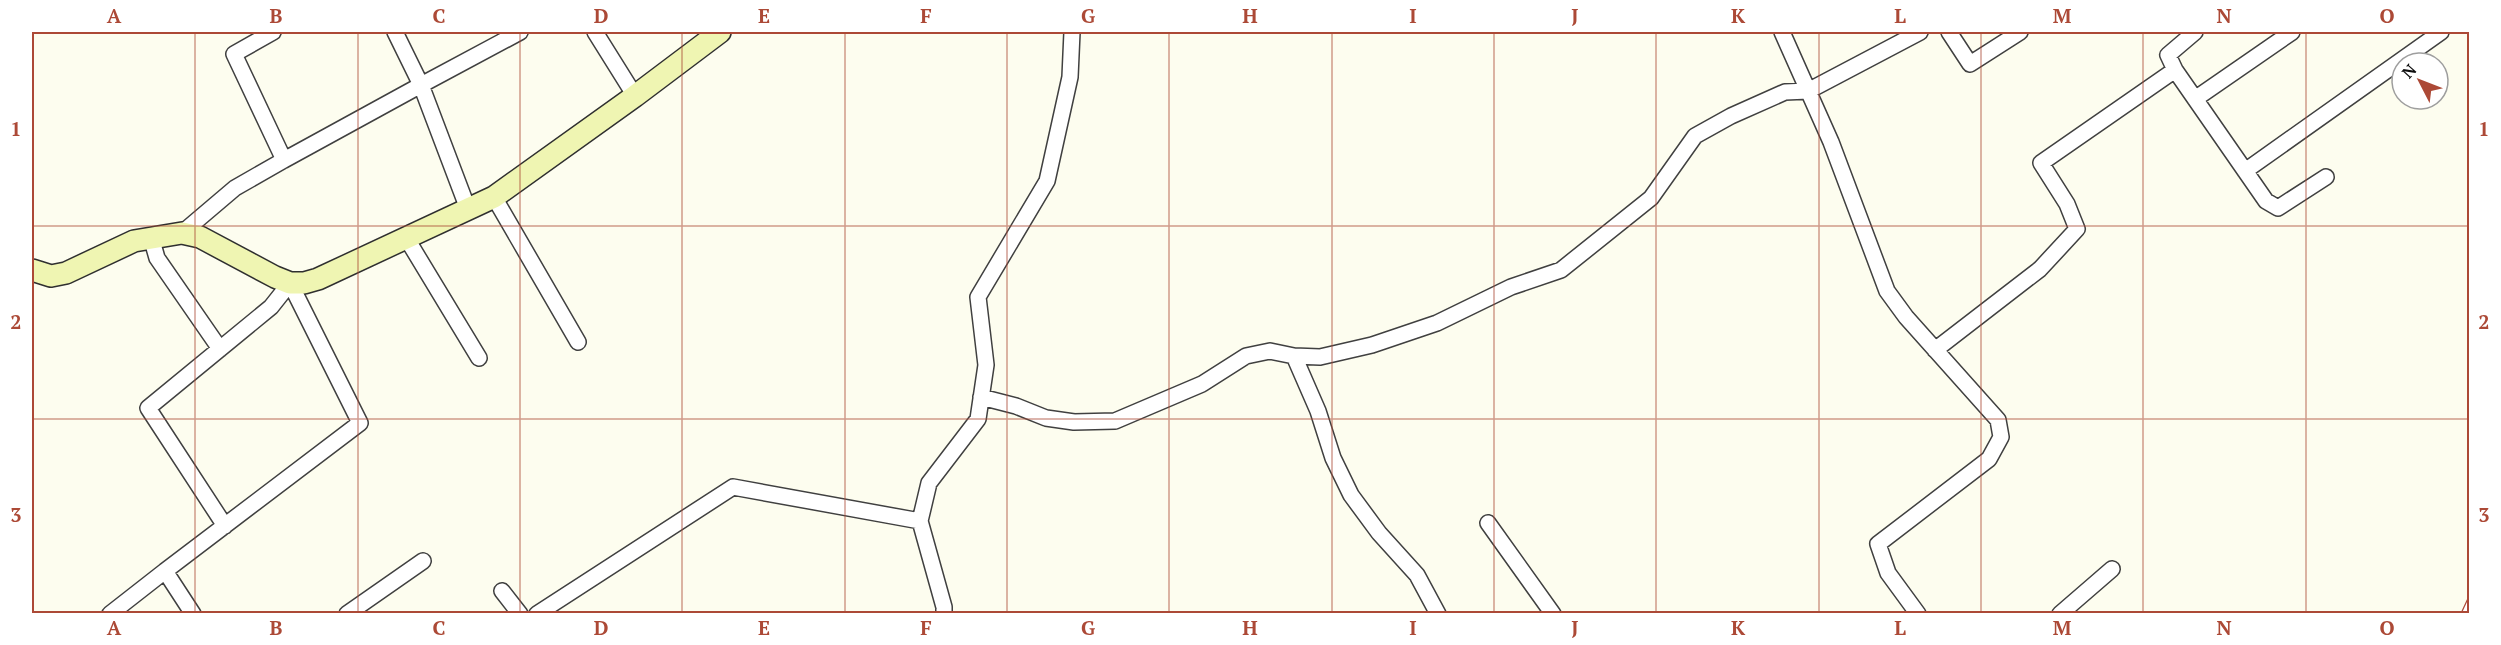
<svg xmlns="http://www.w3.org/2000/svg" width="2501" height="645" viewBox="0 0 2501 645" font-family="'PT Serif',serif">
  <rect width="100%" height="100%" fill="#fdfdef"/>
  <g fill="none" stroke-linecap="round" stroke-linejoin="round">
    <!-- minor casing -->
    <g stroke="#404040" stroke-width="18">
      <path id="minor" d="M273,32L234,54L284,160L421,85L395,32
        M595,32L635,96
        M1782,32L1831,142L1887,291L1906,317L1998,420L2001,437L1989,459L1878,544L1888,573L1918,614
        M1949,32L1970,64L2020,32
        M2175,70L2168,55L2195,32
        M2195,99L2292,32
        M2245,171L2441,32
        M494,197L578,342
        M468,209L421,85L520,32
        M182,233L235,188L284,160
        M151,237L157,258L220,349
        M407,239L479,358
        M1935,350L2040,269L2077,229L2067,204L2041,163L2175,70L2266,201L2278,208L2326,177
        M1294,356L1320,357L1372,345L1437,323L1511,287L1561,270L1651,198L1695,136L1731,116L1785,92L1808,91L1920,32
        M981,397L1016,406L1046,418L1074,422L1115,421L1202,384L1246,356L1270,351L1294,356L1318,411L1333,458L1351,495L1379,533L1417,575L1438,614
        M1488,523L1553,614
        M502,591L520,614
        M110,614L165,571
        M193,614L165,571L360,423L290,283L271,307L148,408L225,526
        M347,614L423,561
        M537,614L733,487L920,521
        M944,614V607L920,521L929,483L978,419L986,365L978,297L1047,181L1070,77L1072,32
        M2060,614L2112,569"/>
    </g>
    <!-- secondary casing -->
    <g stroke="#2f2f2f" stroke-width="24">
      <path id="secondary" d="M32,270L51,276L66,273L134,241L182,233L200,237L275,277L290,283H304L318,279L494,197L635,96L720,32"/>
    </g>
    <!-- minor -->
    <use href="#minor" stroke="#fff" stroke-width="15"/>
    <!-- secondary -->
    <use href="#secondary" stroke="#eff5b2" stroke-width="21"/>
    <!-- rail casing -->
    <g stroke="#ac4936" stroke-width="7">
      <path id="rail" d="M2464,614L2470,601"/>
    </g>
    <!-- rail -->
    <use href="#rail" stroke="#fff" stroke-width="4.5" stroke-dasharray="14" stroke-linecap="butt"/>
  </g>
  <!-- grid -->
  <path fill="none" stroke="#ac4936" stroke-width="1.5" stroke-opacity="0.55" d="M195,32V614M358,32V614M520,32V614M682,32V614M845,32V614M1007,32V614M1169,32V614M1332,32V614M1494,32V614M1656,32V614M1819,32V614M1981,32V614M2143,32V614M2306,32V614M32,226H2470M32,419H2470"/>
  <!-- border -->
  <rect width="2501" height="645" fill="none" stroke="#ffffff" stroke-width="66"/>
  <!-- north arrow -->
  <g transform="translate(2420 81) rotate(312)"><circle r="28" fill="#ffffff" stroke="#9e9e9e" stroke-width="1.5"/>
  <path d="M0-4.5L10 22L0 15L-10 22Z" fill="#ac4936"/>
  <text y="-9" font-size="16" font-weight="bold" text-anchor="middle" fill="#0d0d0d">N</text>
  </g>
  <rect x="33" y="33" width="2435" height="579" fill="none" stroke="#ac4936" stroke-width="2"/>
  <g font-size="20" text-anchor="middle" font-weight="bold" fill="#ac4936">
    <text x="114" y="23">A</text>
    <text x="276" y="23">B</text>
    <text x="439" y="23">C</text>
    <text x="601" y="23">D</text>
    <text x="764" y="23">E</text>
    <text x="926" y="23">F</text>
    <text x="1088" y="23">G</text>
    <text x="1250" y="23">H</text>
    <text x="1413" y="23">I</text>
    <text x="1575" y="23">J</text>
    <text x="1738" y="23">K</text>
    <text x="1900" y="23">L</text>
    <text x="2062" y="23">M</text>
    <text x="2224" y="23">N</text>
    <text x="2387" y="23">O</text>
    <text x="16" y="136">1</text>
    <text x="2484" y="136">1</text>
    <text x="16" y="329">2</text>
    <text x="2484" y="329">2</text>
    <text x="16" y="522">3</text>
    <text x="2484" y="522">3</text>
    <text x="114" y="635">A</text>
    <text x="276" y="635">B</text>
    <text x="439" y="635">C</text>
    <text x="601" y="635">D</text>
    <text x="764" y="635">E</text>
    <text x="926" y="635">F</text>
    <text x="1088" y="635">G</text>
    <text x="1250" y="635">H</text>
    <text x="1413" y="635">I</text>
    <text x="1575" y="635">J</text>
    <text x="1738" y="635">K</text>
    <text x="1900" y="635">L</text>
    <text x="2062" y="635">M</text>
    <text x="2224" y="635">N</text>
    <text x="2387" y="635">O</text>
  </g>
</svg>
